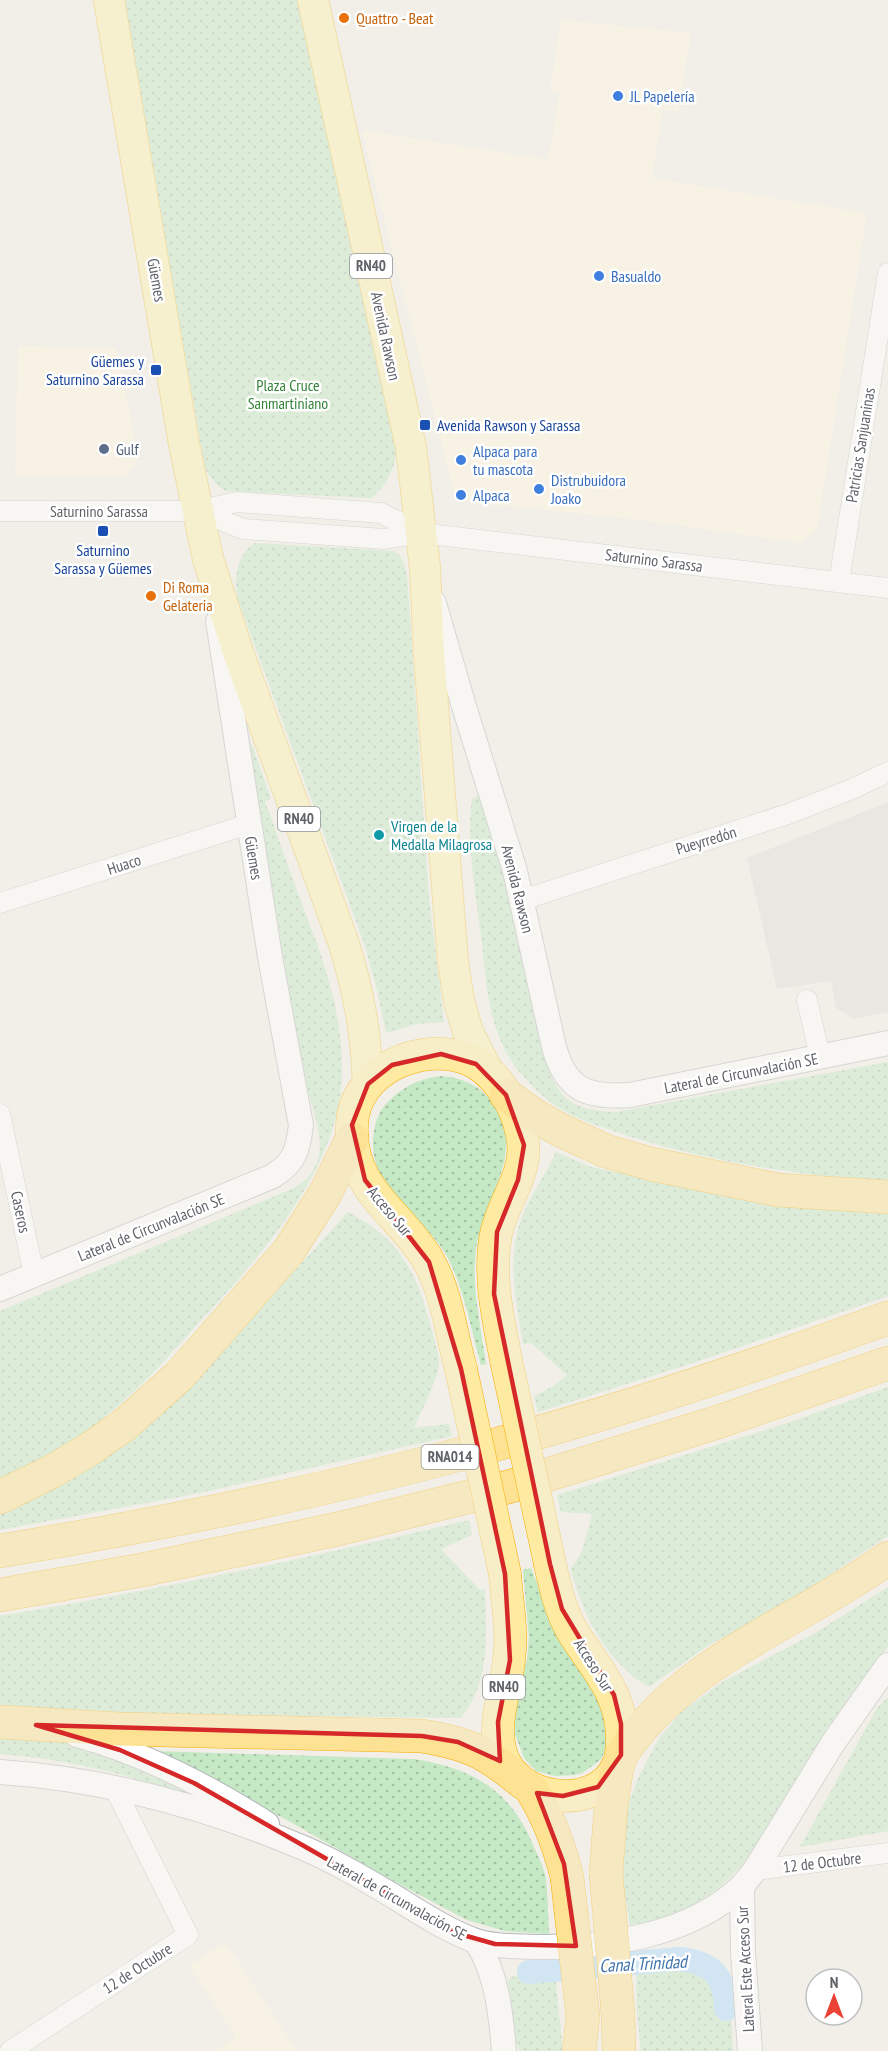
<svg xmlns="http://www.w3.org/2000/svg" width="888" height="2051" viewBox="0 0 888 2051" font-family="'PT Sans Narrow',sans-serif">
  <defs>
    <pattern id="grass-dots" width="8" height="8" patternUnits="userSpaceOnUse" patternTransform="scale(1.5)"><rect width="8" height="8" fill="#c5e8c5"/><path d="M2 2h.1M6 6h.1" fill="none" stroke="#a3c0a4" stroke-width="1.8" stroke-linecap="round"/></pattern>
  </defs>
  <rect width="100%" height="100%" fill="#f1efe8"/>
  <!-- commercial -->
  <path fill="#fef7e0" d="M561,20L691,33L678,112L663,109L652,178L867,213L817,530L800,543L633,519L468,502L453,490L362,130L548,160L560,93L550,90Z
    M18,346L116,348L139,459L126,476L15,475Z
    M225,1942L297,2051H215L236,2037L189,1966Z"/>
  <!-- industrial -->
  <path fill="#e0deda" d="M888,802V1012L854,1019L836,1008L831,981L777,989L747,858Z"/>
  <!-- grass -->
  <path fill="url(#grass-dots)" d="M122,0H299L397,447C395,468 388,485 371,498L225,491L215,483L205,469Z
    M255,543L394,551C405,557 407,574 408,586L429,898L444,1022L417,1024L386,1033L377,990L365,946L238,600C234,579 235,556 255,543Z
    M249,744H251L254,750L271,799L265,801C276,831 286,861 297,891C320,951 342,1004 342,1070C342,1169 257,1260 194,1328C162,1364 129,1400 90,1429C63,1450 31,1465 0,1481V1311L294,1188C334,1165 318,1127 308,1092C305,1081 303,1070 300,1060Z
    M477,796L481,797L497,843L543,1052C557,1097 566,1110 616,1112L888,1062V1182C801,1175 713,1163 629,1136C606,1128 582,1122 561,1109C545,1100 530,1084 518,1070C488,1033 486,980 481,935C476,896 466,838 472,800Z
    M440,1076C461,1077 479,1085 491,1101C530,1152 482,1198 476,1250C471,1287 481,1327 486,1364L481,1365C471,1330 465,1292 449,1260C428,1218 373,1195 373,1144C373,1130 376,1116 385,1105C401,1088 417,1079 440,1076Z
    M556,1152L591,1167L679,1185L888,1210V1296L693,1363L538,1412L534,1396L552,1387L567,1375L531,1343L523,1344C516,1300 505,1252 525,1210C534,1190 547,1172 556,1152Z
    M348,1212C400,1239 417,1272 431,1328C434,1339 439,1352 439,1364C440,1373 419,1417 414,1428L449,1424L452,1436L200,1493L0,1530V1510L204,1371Z
    M888,1387V1536L785,1605L709,1645L649,1687C607,1663 582,1614 571,1569L582,1551L592,1514L561,1512L557,1495L787,1423Z
    M469,1520L472,1535L441,1549L480,1590L485,1589C486,1623 489,1661 476,1693C472,1702 466,1710 461,1718L140,1714L0,1710V1616C158,1590 313,1557 469,1520Z
    M531,1568L555,1630L603,1704L608,1742L606,1749L601,1759L595,1764L582,1773L575,1775L555,1776L536,1771L524,1758L515,1734V1710L527,1659L529,1638L523,1570Z
    M888,1587V1647L854,1691L747,1859C716,1897 680,1918 630,1925L621,1871L625,1822L630,1799L639,1776L659,1738L683,1710L724,1681L815,1633Z
    M888,1697V1831L800,1847L877,1708Z
    M0,1735C21,1737 44,1738 65,1742C119,1755 170,1784 220,1808C147,1779 79,1760 0,1754Z
    M154,1751L414,1759C471,1768 510,1789 533,1845C538,1856 544,1867 546,1879C548,1897 548,1916 549,1934L505,1931L467,1920L397,1883L287,1820Z
    M680,1962C713,1963 722,1981 723,2011L731,2012L733,2051H641L637,2012L636,1965Z
    M555,1973L563,2051H520L516,2042L508,1981L510,1978L520,1974Z"/>
  <g fill="none" stroke-linecap="round" stroke-linejoin="round">
    <!-- canal -->
    <path stroke="#aadaff" stroke-width="24" d="M529,1972L679,1959C712,1962 725,1976 726,2009"/>
    <!-- minor casing -->
    <g stroke="#b5b8bc" stroke-width="21">
      <path id="minor" d="M0,511H198L237,502L381,513L421,533
        M198,511L243,529L384,539L421,533L888,588
        M839,582L888,273
        M522,900L788,814L852,789L888,772
        M0,903L249,824
        M807,1000L820,1057
        M0,1114L34,1275
        M755,1870L888,1853
        M10,2051L188,1935L115,1789"/>
    </g>
    <!-- tertiary casing -->
    <g stroke="#b5b8bc" stroke-width="26">
      <path id="tertiary" d="M434,603L463,703L515,871L554,1047C566,1090 587,1098 630,1095L888,1043
        M0,1289L273,1176C295,1162 298,1150 301,1125L270,957L218,621
        M77,1735C144,1753 209,1787 267,1824
        M0,1772C105,1779 210,1808 306,1849C338,1863 368,1881 398,1899C422,1914 447,1930 473,1940C492,1947 516,1946 536,1947C604,1948 689,1936 741,1887C746,1882 750,1876 755,1870L833,1743L888,1665
        M742,1886L743,1953L750,2051
        M476,1941C497,1973 501,2014 504,2051"/>
    </g>
    <!-- primary casing -->
    <g stroke="#f2c960" stroke-width="32">
      <path id="primary" d="M109,0L184,444L208,559L239,655L344,944C359,993 366,1032 368,1084
        M313,0L411,447L425,568L429,655L453,962L459,1001L468,1032L489,1074"/>
    </g>
    <!-- trunk casing -->
    <g stroke="#f9ab00" stroke-width="33">
      <path id="trunk" d="M461,1369C451,1334 447,1292 428,1260C400,1212 349,1190 352,1125C354,1070 421,1041 468,1059C495,1070 515,1103 521,1130C532,1171 504,1196 496,1234C488,1276 498,1318 506,1360
        M505,1574C507,1602 513,1632 509,1660C506,1693 490,1725 503,1759C523,1806 607,1811 621,1757C623,1747 622,1735 621,1725C617,1687 589,1660 571,1629C560,1609 555,1587 550,1564"/>
    </g>
    <!-- motorway casing -->
    <g stroke="#f9ab00" stroke-width="34">
      <path id="motorway" d="M506,1095L532,1114L560,1130L606,1151L651,1164L778,1190L888,1197
        M0,1497L51,1472L88,1450L123,1426L179,1376L288,1252L325,1194L352,1139
        M0,1551C169,1523 337,1489 501,1443C632,1407 761,1364 888,1318
        M0,1595L142,1570L338,1529L508,1487L718,1422L888,1363
        M0,1722L119,1729L422,1736C464,1743 483,1750 517,1778
        M621,1755C686,1658 797,1624 888,1558
        M531,1789C549,1817 559,1845 567,1877
        M606,1873L611,1806L617,1767
        M618,2014L619,2051
        M579,2051L583,2017"/>
    </g>
    <!-- minor -->
    <use href="#minor" stroke="#fff" stroke-width="20"/>
    <!-- tertiary -->
    <use href="#tertiary" stroke="#fff" stroke-width="24"/>
    <!-- primary -->
    <use href="#primary" stroke="#fff2af" stroke-width="30"/>
    <!-- trunk -->
    <use href="#trunk" stroke="#feeaa1" stroke-width="32"/>
    <!-- motorway -->
    <use href="#motorway" stroke="#fde293" stroke-width="33"/>
    <!-- trunk-bridge casing -->
    <g stroke="#f9ab00" stroke-width="33" stroke-linecap="butt">
      <path id="trunk-bridge" d="M506,1360L550,1564
        M461,1369L505,1574"/>
    </g>
    <!-- motorway-bridge casing -->
    <g stroke="#f9ab00" stroke-width="34" stroke-linecap="butt">
      <path id="motorway-bridge" d="M606,1873L618,2014
        M567,1877L583,2017"/>
    </g>
    <!-- trunk-bridge -->
    <use href="#trunk-bridge" stroke="#feeaa1" stroke-width="32"/>
    <!-- motorway-bridge -->
    <use href="#motorway-bridge" stroke="#fde293" stroke-width="33"/>
  </g>
  <!-- marked area -->
  <path d="M0 0H888V2051H0ZM441,1054L476,1064L506,1095L524,1145L518,1180L497,1232L494,1294L550,1564L562,1609L614,1695L621,1724V1755L598,1787L563,1796L537,1793L564,1864L576,1946L495,1944L456,1933L194,1783L120,1750L36,1725L422,1736L458,1742L500,1761L498,1722L510,1660L505,1574L461,1369L429,1262L365,1180L352,1125L368,1084L392,1065Z" fill="#f1efe8" fill-opacity=".55" fill-rule="evenodd"/>
  <path fill="none" stroke="#d62828" stroke-width="4.5" stroke-linejoin="round" d="M441,1054L476,1064L506,1095L524,1145L518,1180L497,1232L494,1294L550,1564L562,1609L614,1695L621,1724V1755L598,1787L563,1796L537,1793L564,1864L576,1946L495,1944L456,1933L194,1783L120,1750L36,1725L422,1736L458,1742L500,1761L498,1722L510,1660L505,1574L461,1369L429,1262L365,1180L352,1125L368,1084L392,1065Z"/>
  <!-- markers -->
  <g fill="#e8710a" stroke="#fff" stroke-width="2">
    <circle cx="344" cy="18" r="6"/>
    <circle cx="151" cy="596" r="6"/>
  </g>
  <g fill="#3f7fe0" stroke="#fff" stroke-width="2">
    <circle cx="618" cy="96" r="6"/>
    <circle cx="599" cy="276" r="6"/>
    <circle cx="461" cy="460" r="6"/>
    <circle cx="539" cy="489" r="6"/>
    <circle cx="461" cy="495" r="6"/>
  </g>
  <g fill="#1a4fb4" stroke="#fff" stroke-width="2">
    <rect x="150" y="364" width="12" height="12" rx="3"/>
    <rect x="419" y="419" width="12" height="12" rx="3"/>
    <rect x="97" y="525" width="12" height="12" rx="3"/>
  </g>
  <circle fill="#5c6f8a" stroke="#fff" stroke-width="2" cx="104" cy="449" r="6"/>
  <circle fill="#0f9aa8" stroke="#fff" stroke-width="2" cx="379" cy="835" r="6"/>
  <g text-anchor="middle" stroke-width="5" stroke-linejoin="round" paint-order="stroke">
    <!-- shield labels -->
    <g fill="#fff" stroke="#8f9295" stroke-width="1.5">
      <rect x="350" y="254" width="42" height="24" rx="4.5"/>
      <rect x="278" y="807" width="42" height="24" rx="4.5"/>
      <rect x="421.5" y="1445" width="57" height="24" rx="4.5"/>
      <rect x="483" y="1675" width="42" height="24" rx="4.5"/>
    </g>
    <g font-size="15" font-weight="bold" fill="#5f6368">
      <text x="371" y="271">RN40</text>
      <text x="299" y="824">RN40</text>
      <text x="450" y="1462">RNA014</text>
      <text x="504" y="1692">RN40</text>
    </g>
    <!-- food labels -->
    <g font-size="16" fill="#c56008" stroke="#fff" text-anchor="start">
      <text x="356" y="24">Quattro - Beat</text>
      <text x="163" y="593">Di Roma<tspan x="163" dy="18">Gelateria</tspan></text>
    </g>
    <!-- shop labels -->
    <g font-size="16" fill="#366cbe" stroke="#fff" text-anchor="start">
      <text x="630" y="102">JL Papelería</text>
      <text x="611" y="282">Basualdo</text>
      <text x="473" y="457">Alpaca para<tspan x="473" dy="18">tu mascota</tspan></text>
      <text x="551" y="486">Distrubuidora<tspan x="551" dy="18">Joako</tspan></text>
      <text x="473" y="501">Alpaca</text>
    </g>
    <!-- street labels -->
    <g font-size="16" fill="#5f6368" stroke="#fff">
      <text transform="translate(157 280) rotate(80)" y="6">Güemes</text>
      <text transform="translate(386 336) rotate(78)" y="6">Avenida Rawson</text>
      <text transform="translate(860 445) rotate(-81)" y="6">Patricias Sanjuaninas</text>
      <text x="99" y="517">Saturnino Sarassa</text>
      <text transform="translate(654 560) rotate(7)" y="6">Saturnino Sarassa</text>
      <text transform="translate(706 840) rotate(-17)" y="6">Pueyrredón</text>
      <text transform="translate(254 858) rotate(81)" y="6">Güemes</text>
      <text transform="translate(124 864) rotate(-18)" y="6">Huaco</text>
      <text transform="translate(518 889) rotate(76)" y="6">Avenida Rawson</text>
      <text transform="translate(741 1073) rotate(-11)" y="6">Lateral de Circunvalación SE</text>
      <text transform="translate(390 1211) rotate(50)" y="6">Acceso Sur</text>
      <text transform="translate(21 1212) rotate(78)" y="6">Caseros</text>
      <text transform="translate(151 1227) rotate(-22)" y="6">Lateral de Circunvalación SE</text>
      <text transform="translate(594 1665) rotate(58)" y="6">Acceso Sur</text>
      <text transform="translate(822 1862) rotate(-7)" y="6">12 de Octubre</text>
      <text transform="translate(397 1898) rotate(29)" y="6">Lateral de Circunvalación SE</text>
      <text transform="translate(137 1968) rotate(-33)" y="6">12 de Octubre</text>
      <text transform="translate(745 1969) rotate(-93)" y="6">Lateral Este Acceso Sur</text>
    </g>
    <!-- transit labels -->
    <g font-size="16" fill="#164399" stroke="#fff" text-anchor="end">
      <text x="144" y="367">Güemes y<tspan x="144" dy="18">Saturnino Sarassa</tspan></text>
      <text x="437" y="431" text-anchor="start">Avenida Rawson y Sarassa</text>
      <text x="103" y="556" text-anchor="middle">Saturnino<tspan x="103" dy="18">Sarassa y Güemes</tspan></text>
    </g>
    <!-- park labels -->
    <g font-size="16" fill="#348238" stroke="#fff">
      <text x="288" y="391">Plaza Cruce<tspan x="288" dy="18">Sanmartiniano</tspan></text>
    </g>
    <!-- service labels -->
    <g font-size="16" fill="#4e5e75" stroke="#fff" text-anchor="start">
      <text x="116" y="455">Gulf</text>
    </g>
    <!-- culture labels -->
    <g font-size="16" fill="#0d838f" stroke="#fff" text-anchor="start">
      <text x="391" y="832">Virgen de la<tspan x="391" dy="18">Medalla Milagrosa</tspan></text>
    </g>
    <!-- water labels -->
    <g font-size="18" font-style="italic" fill="#4174aa" stroke="#fff">
      <text transform="translate(643 1964) rotate(-3)" y="6">Canal Trinidad</text>
    </g>
  </g>
  <!-- north arrow -->
  <g transform="translate(834 1997)"><circle r="28" fill="#ffffff" stroke="#bfc1c3" stroke-width="1.5"/>
  <path d="M0-4.5L10 22L0 15L-10 22Z" fill="#ea4335"/>
  <text y="-9" font-size="16" font-weight="bold" text-anchor="middle" fill="#5f6368">N</text>
  </g>
</svg>
